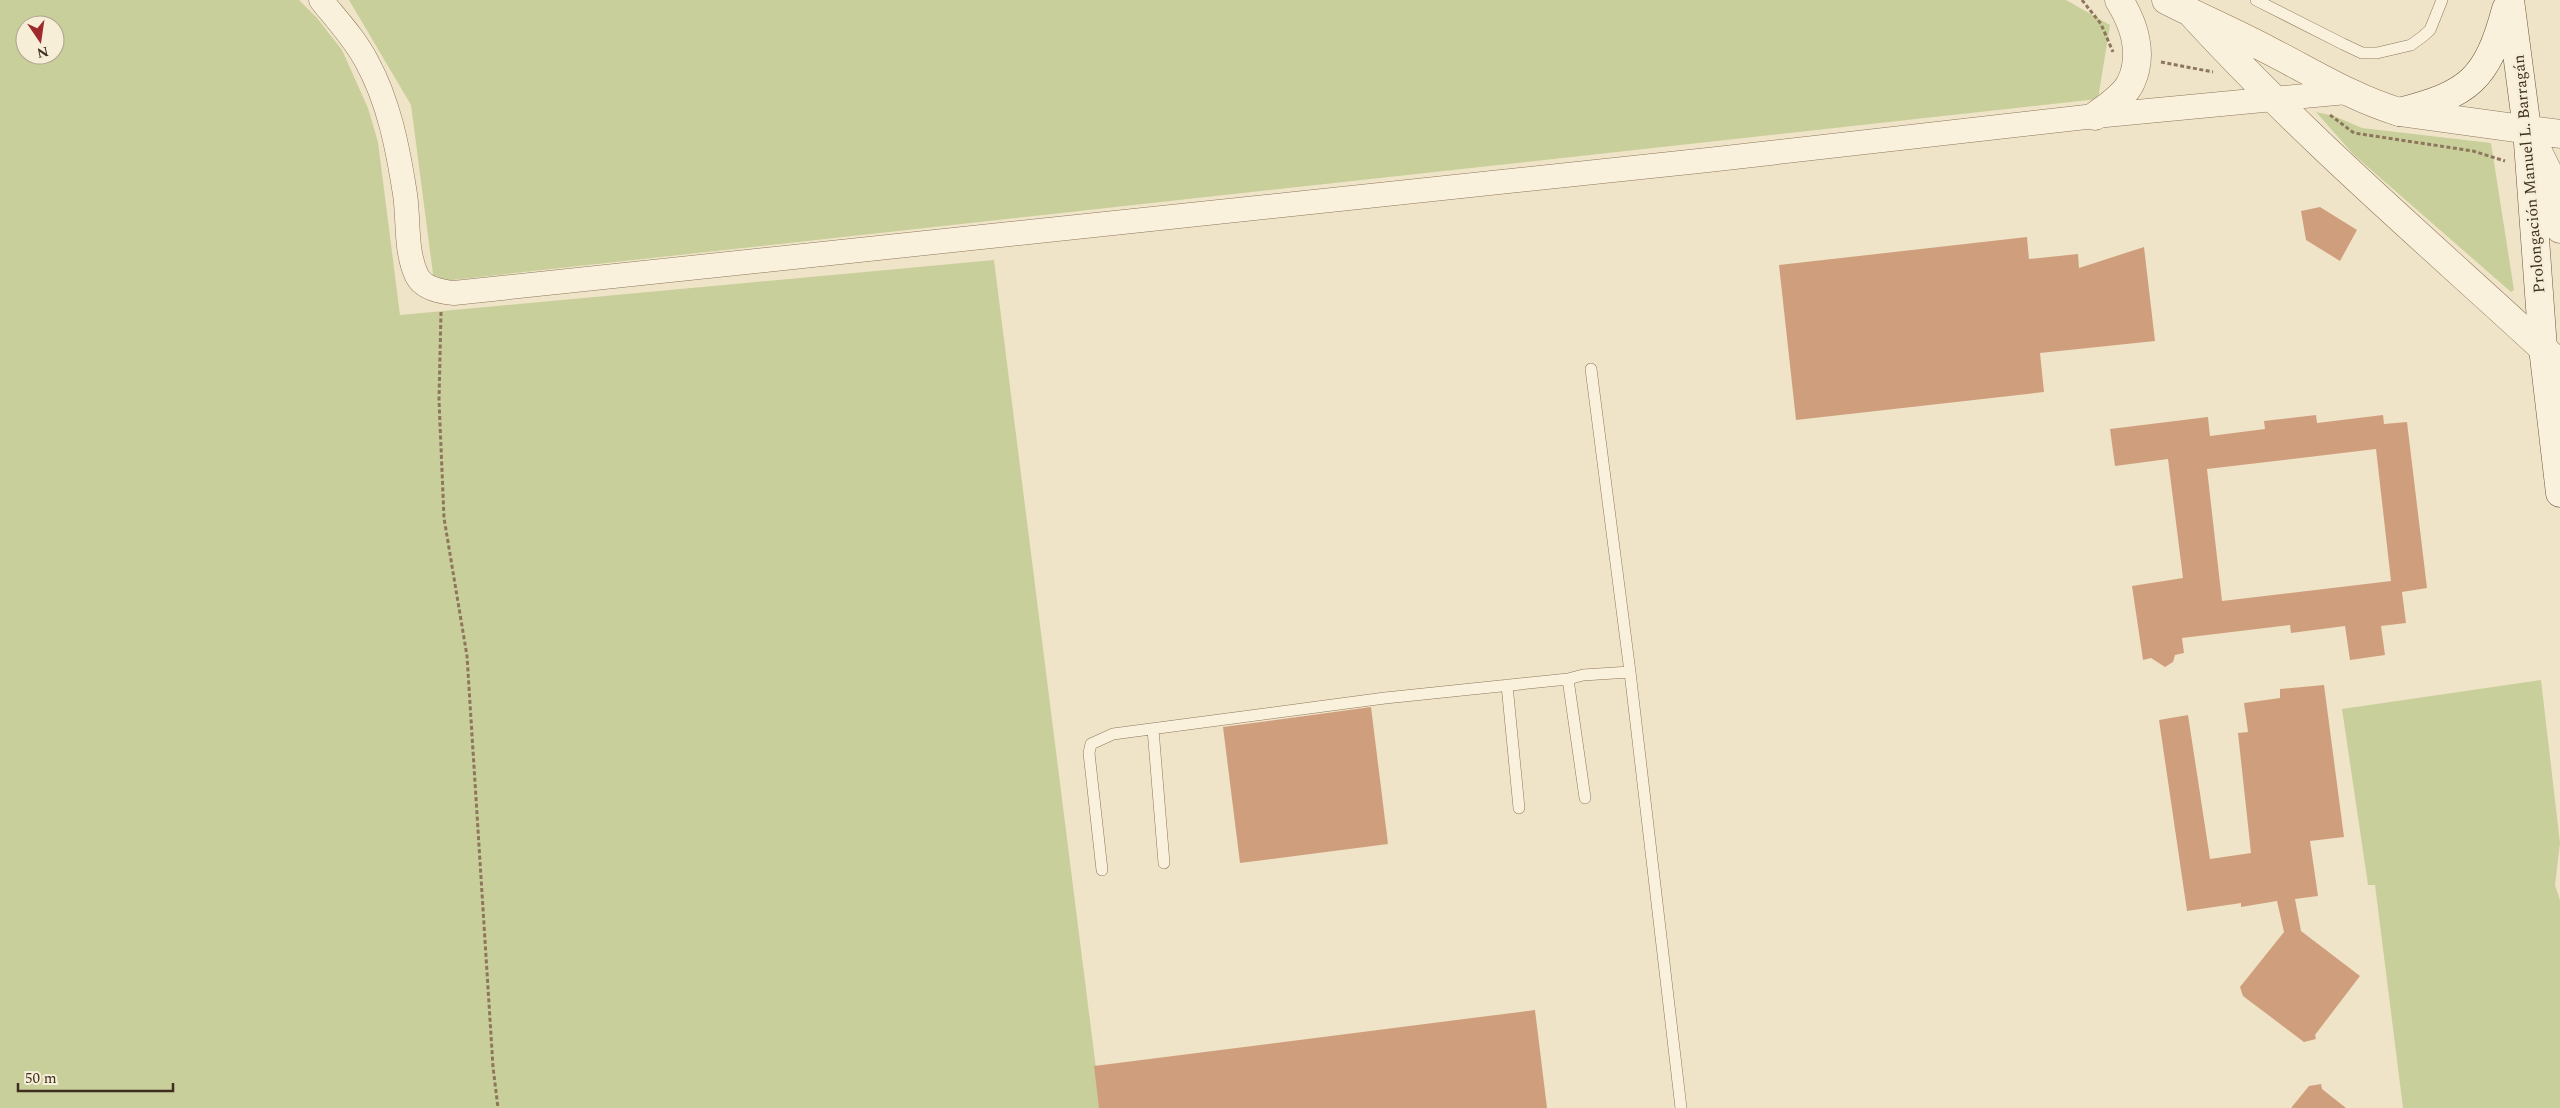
<svg xmlns="http://www.w3.org/2000/svg" width="2560" height="1108" viewBox="0 0 2560 1108" font-family="Spectral,serif">
  <rect width="100%" height="100%" fill="#f0e4c8"/>
  <!-- green -->
  <path fill="#c9cf9b" fill-rule="evenodd" d="M0,0H299L317,18L342,50L368,108L378,142L400,315L994,260L1101,1108H0ZM25,25H55V55H25Z
    M349,0H2066L2110,25L2098,99L434,282L411,105Z
    M2316,112L2334,116L2362,128L2491,143L2514,290L2511,292L2353,154Z
    M2541,680L2560,843L2555,885L2560,900V1108H2403L2375,885H2368L2342,709Z"/>
  <!-- building -->
  <path fill="#cf9f7d" fill-rule="evenodd" d="M2320,207L2357,230L2340,261L2306,240L2301,211Z
    M2027,237L2029,259L2078,254L2079,268L2144,247L2155,341L2040,353L2044,392L1796,420L1779,265Z
    M2316,415L2317,423L2383,415L2384,424L2407,422L2427,588L2402,592L2406,623L2381,626L2385,655L2350,660L2345,626L2291,633L2290,625L2182,638L2184,653L2175,655L2173,662L2165,667L2151,658L2143,660L2132,586L2183,578L2168,459L2115,466L2110,429L2208,417L2210,436L2265,429L2264,421ZM2376,449L2391,581L2222,601L2207,469Z
    M2324,685L2344,837L2310,841L2318,896L2295,899L2301,931L2360,976L2315,1035L2316,1039L2304,1042L2243,996L2240,987L2284,932L2277,901L2241,907V903L2187,911L2159,720L2188,715L2210,859L2251,853L2238,733L2248,732L2244,703L2280,698V689Z
    M1371,707L1388,844L1240,863L1223,727Z
    M1535,1010L1547,1108H1099L1094,1066Z
    M2321,1084L2322,1089L2346,1108H2291L2309,1086Z"/>
  <g fill="none" stroke-linecap="round" stroke-linejoin="round">
    <!-- service casing -->
    <g stroke="#8d765c" stroke-width="12">
      <path id="service" d="M2256,0L2343,44L2362,53H2377L2411,45L2422,37L2430,30L2442,0
        M1591,369L1630,672L1681,1108
        M1568,679L1585,798
        M1507,685L1519,808
        M1153,729L1164,863
        M1102,870L1089,753L1091,744L1113,734L1385,698L1568,679L1583,675L1630,672"/>
    </g>
    <!-- minor casing -->
    <g stroke="#8d765c" stroke-width="25">
      <path id="minor" d="M321,0C337,20 355,39 367,62C389,102 398,149 405,194C409,221 405,251 417,276C424,289 442,292 454,293L1708,160L2095,116L2347,92"/>
    </g>
    <!-- tertiary casing -->
    <g stroke="#8d765c" stroke-width="29">
      <path id="tertiary" d="M2166,0C2201,18 2236,33 2270,51C2313,73 2353,98 2399,112L2560,134
        M2192,14C2306,139 2436,249 2560,364
        M2095,116C2107,107 2125,96 2131,82C2144,54 2134,24 2119,0
        M2527,129L2550,176L2560,229"/>
    </g>
    <!-- secondary casing -->
    <g stroke="#6f573f" stroke-width="29">
      <path id="secondary" d="M2510,0L2527,129L2543,348L2560,493
        M2399,112C2469,94 2487,80 2506,9"/>
    </g>
    <!-- path -->
    <path stroke="#8d765c" stroke-width="3" stroke-dasharray="4 2.5" stroke-linecap="butt" d="M2082,0L2101,24L2113,52
      M2161,62L2213,72
      M2330,115L2354,133L2473,151L2505,161
      M441,312L439,400L444,518L467,656L493,1067L498,1108"/>
    <!-- service -->
    <use href="#service" stroke="#faf1dc" stroke-width="11"/>
    <!-- minor -->
    <use href="#minor" stroke="#faf1dc" stroke-width="24"/>
    <!-- tertiary -->
    <use href="#tertiary" stroke="#faf1dc" stroke-width="28"/>
    <!-- secondary -->
    <use href="#secondary" stroke="#faf1dc" stroke-width="28"/>
  </g>
  <g text-anchor="middle" stroke-width="5" stroke-linejoin="round" paint-order="stroke">
    <!-- street labels -->
    <g font-size="16" fill="#3d2e20" stroke="#f7eed8">
      <text transform="translate(2528 174) rotate(-95)" y="6">Prolongación Manuel L. Barragán</text>
    </g>
  </g>
  <!-- north arrow -->
  <g transform="translate(40 40) rotate(167)"><circle r="24" fill="#f7eed8" stroke="#ada18e"/>
  <path d="M0-4L9 19L0 12L-9 19Z" fill="#9e2a2b"/>
  <text y="-8" font-size="14" font-weight="bold" text-anchor="middle" fill="#3d2e20">N</text>
  </g>
  <!-- scale -->
  <path d="M18 1083v8h155v-8" fill="none" stroke="#3d2e20" stroke-width="2.5"/>
  <text x="25" y="1083" font-size="15" fill="#3d2e20" stroke="#f7eed8" stroke-width="4" paint-order="stroke">50 m</text>
</svg>
